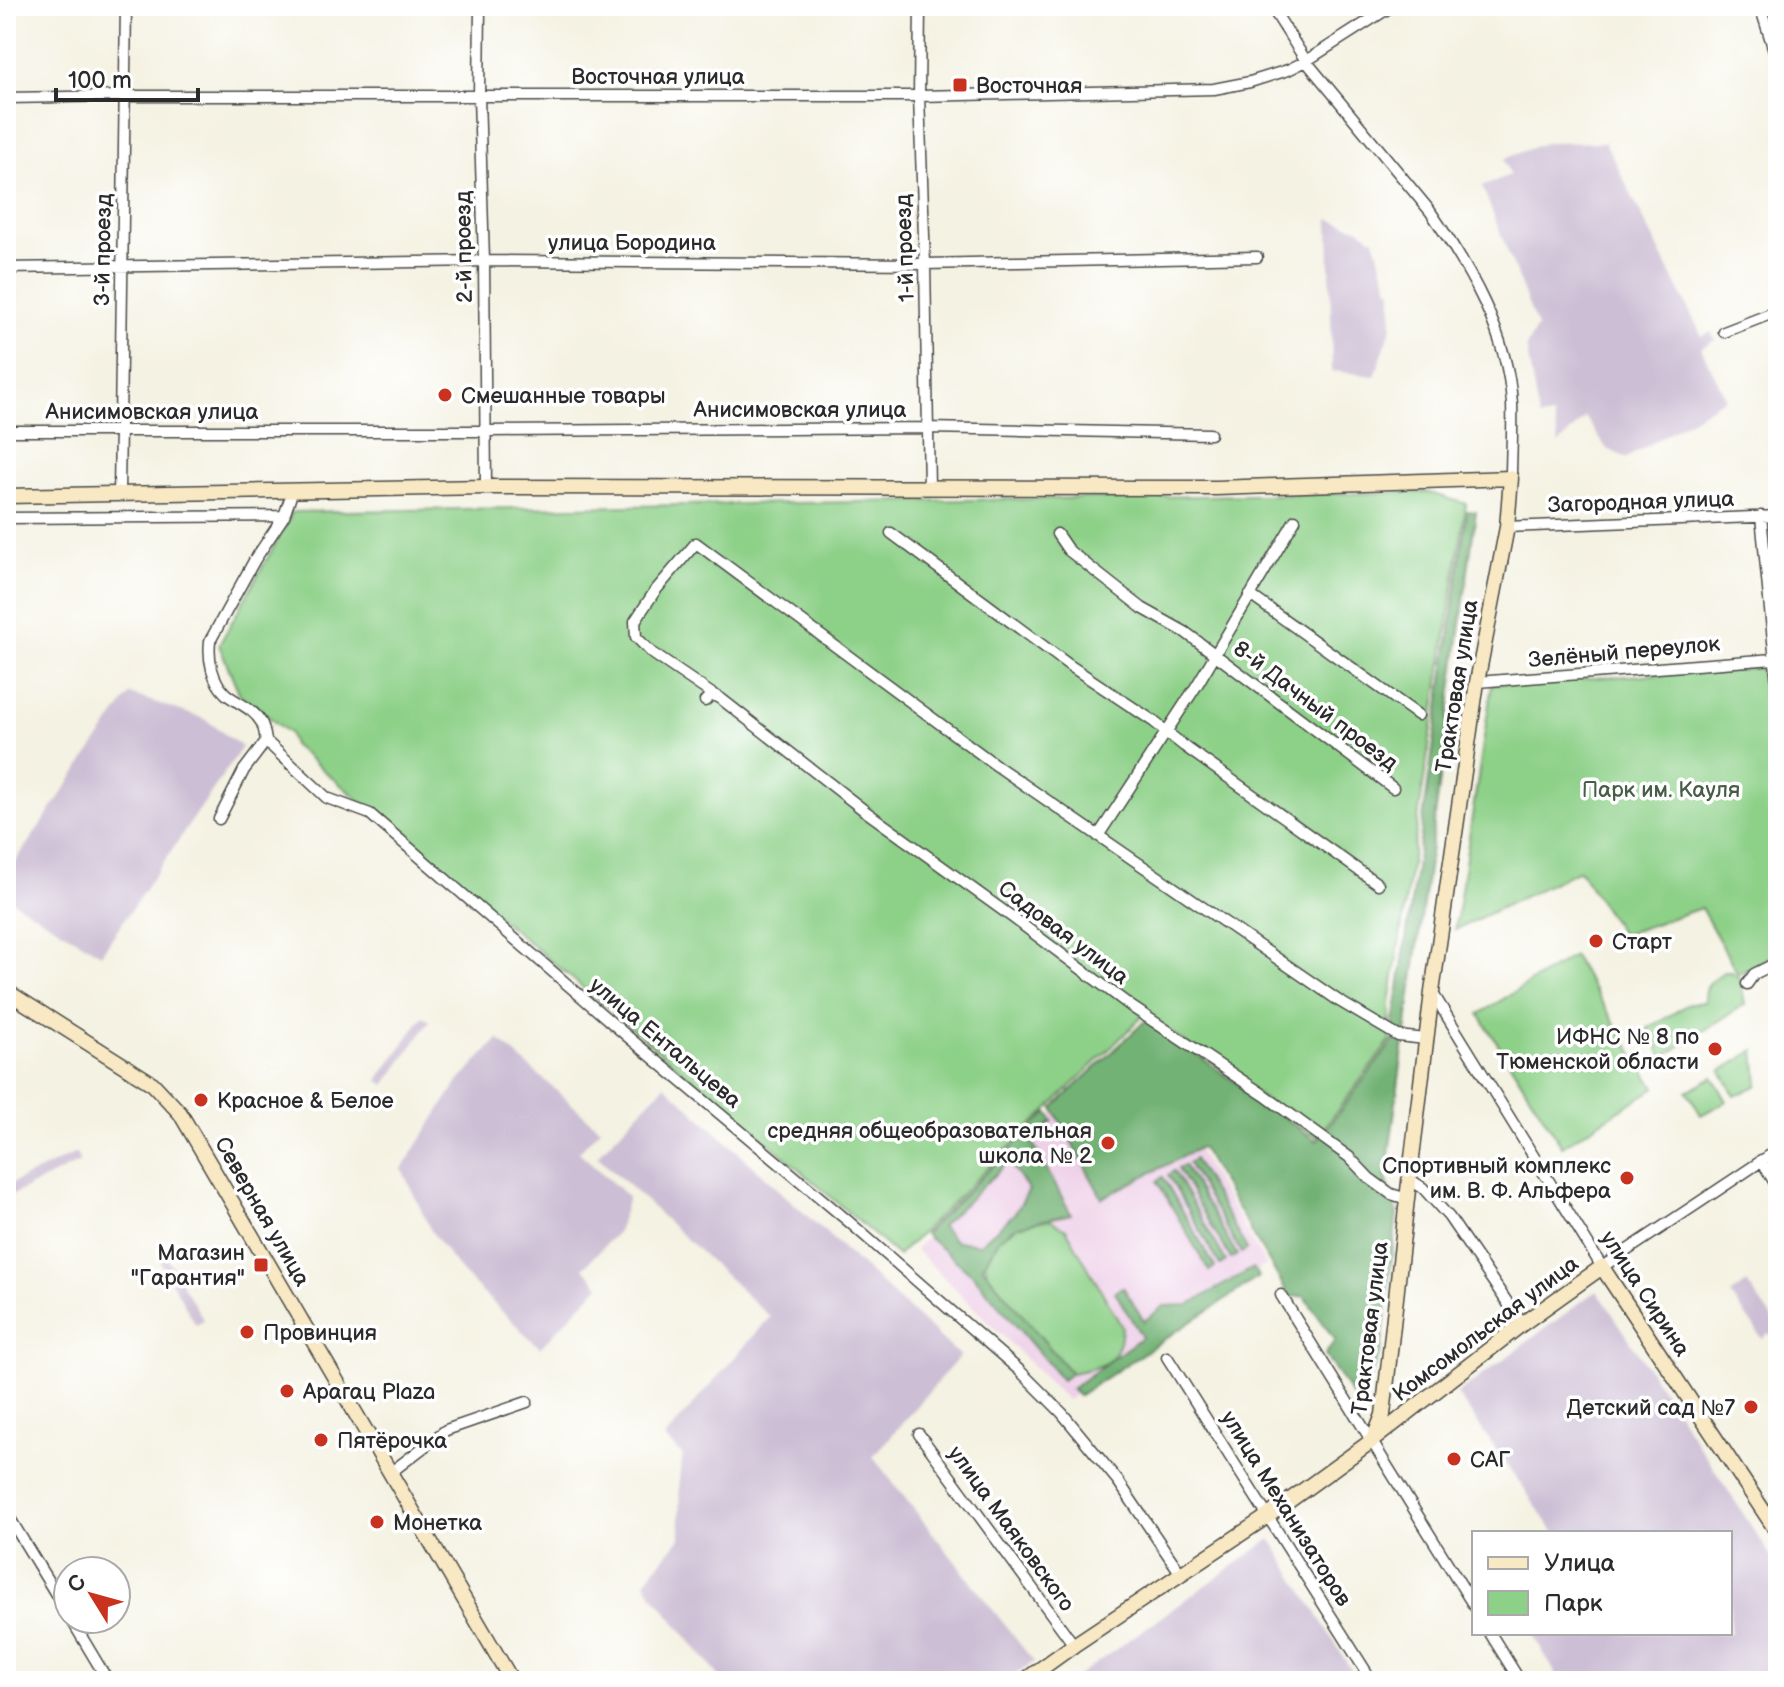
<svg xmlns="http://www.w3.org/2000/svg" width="1784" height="1687" viewBox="0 0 1784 1687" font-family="'Balsamiq Sans',sans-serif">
  <rect width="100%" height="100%" fill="#fff"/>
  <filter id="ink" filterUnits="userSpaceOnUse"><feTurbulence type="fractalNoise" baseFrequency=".0125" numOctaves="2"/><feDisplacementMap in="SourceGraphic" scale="16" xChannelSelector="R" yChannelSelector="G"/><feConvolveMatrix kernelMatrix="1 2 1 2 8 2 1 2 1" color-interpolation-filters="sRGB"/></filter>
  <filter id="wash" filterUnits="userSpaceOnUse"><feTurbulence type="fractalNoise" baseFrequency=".006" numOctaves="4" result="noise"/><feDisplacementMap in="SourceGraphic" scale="32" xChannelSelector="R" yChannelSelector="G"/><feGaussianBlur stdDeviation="1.8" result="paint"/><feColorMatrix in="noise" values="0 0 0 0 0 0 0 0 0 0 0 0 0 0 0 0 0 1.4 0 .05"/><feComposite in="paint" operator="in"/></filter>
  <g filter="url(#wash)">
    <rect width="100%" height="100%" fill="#f4f2e2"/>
    <!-- built -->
    <path fill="#eed0e8" d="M1131,1038L1266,1265L1067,1400L915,1249Z"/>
    <!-- industrial -->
    <path fill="#ccbed4" d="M1605,142L1702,336L1711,332L1715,340L1701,348L1726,398L1627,458L1607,449L1585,417L1559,444L1553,416L1539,418L1526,347L1537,327L1482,186L1510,175L1504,159L1544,143Z
      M1329,219L1358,228L1374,239L1389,288H1392V326L1375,376L1332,371Z
      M130,694L205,719L242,747L101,954L6,897V875Z
      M423,1016L430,1021L385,1085L378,1080Z
      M498,1039L600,1129L579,1152L628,1197L619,1230L583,1268L600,1285L540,1348L461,1272L431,1231L402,1169L456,1085Z
      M665,1085L960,1356L873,1457L1034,1662L1005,1681H723L652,1594L645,1581L680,1538L679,1477L683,1456L664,1438L770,1317L597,1156Z
      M76,1153L80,1162L6,1198V1186Z
      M166,1256L204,1321L196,1325L159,1260Z
      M1747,1283L1778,1327V1333L1772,1337L1769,1333L1762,1338L1731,1295Z
      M1597,1290L1778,1567V1681H1560L1532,1633H1730V1533H1555L1457,1394Z
      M1271,1539L1358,1681H1071Z"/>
    <!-- green -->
    <path fill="#8dd088" stroke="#5c7e5a" stroke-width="2" d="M1427,492L1466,504L1390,1003L1391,1040L1317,1137L1145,1014L898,1256L777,1150L293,745L289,733L240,695L219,645L293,512Z
      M1760,668L1778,807V953L1738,974L1701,908L1622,935L1579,870L1455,930L1492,684Z
      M1573,956L1655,1088L1562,1146L1479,1014Z
      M1724,972H1732L1740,978L1745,1004L1663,1057L1647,1029L1689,1004L1704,1002C1706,984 1709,981 1724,972Z
      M1755,1050L1758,1085L1735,1096L1721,1071Z
      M1713,1077L1727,1101L1701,1115L1687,1091Z
      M1049,1219L1066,1229L1122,1327C1120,1364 1102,1367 1071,1373L987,1274L985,1262L1000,1238L1018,1226Z"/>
    <!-- forest -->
    <path fill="#72b274" stroke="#4e6e50" stroke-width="2" fill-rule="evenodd" d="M1467,511L1476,512L1406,1032L1393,1030Z
      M1147,1019L1317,1141L1394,1040L1404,1042L1386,1177L1397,1213L1381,1352L1357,1403L1325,1355L1335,1340L1304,1296L1290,1297L1201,1147L1102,1198L1053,1108Z
      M1048,1112L1053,1121L1031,1140L1071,1214L1018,1226L1000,1238L982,1267L1071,1373L1062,1380L973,1275L924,1234ZM1008,1162L1029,1190L1015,1213L980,1244L955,1241L941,1226Z
      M1194,1159L1247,1249L1241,1253L1188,1163Z
      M1184,1165L1237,1255L1231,1259L1178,1169Z
      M1174,1171L1226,1261L1220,1265L1168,1175Z
      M1163,1177L1215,1267L1209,1271L1157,1181Z
      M1253,1268L1259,1277L1078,1396L1071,1389L1142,1337L1115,1292L1123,1287L1144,1321L1164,1306L1188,1305Z"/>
  </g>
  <g filter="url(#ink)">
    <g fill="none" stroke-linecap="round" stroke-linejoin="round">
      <!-- street casing -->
      <g stroke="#494946" stroke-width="13">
        <path id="street" d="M480,6L479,96L484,261L486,487
          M920,6L919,96L925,264L929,488
          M1271,6L1306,61L1430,211C1469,268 1508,333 1512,404C1513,428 1511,454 1511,478
          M1760,6L1778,63
          M6,98L125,96H919L1214,89L1250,82L1288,70L1306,61L1392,6
          M6,268L484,261L925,264L1257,257
          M1724,332L1778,311
          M6,431H485L928,428L1210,434
          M119,495L126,6
          M1761,516L1778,693
          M6,518L284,516
          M1507,527L1778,516
          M891,533L1069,665L1153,721L1184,746L1378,884
          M1057,534L1068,550L1142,608L1185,632L1393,788
          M1250,595L1418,715
          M1477,682L1774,659
          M712,694L652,653L636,637L635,621L655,591L696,543L997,766L1339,1001L1398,1036L1426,1039
          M705,701L712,694L720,698L865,811L1012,917L1132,1007L1264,1095L1349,1157L1369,1178L1391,1194L1407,1199
          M266,741L327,798L370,814L627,1036L848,1221L1019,1370L1062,1413L1118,1481L1181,1574
          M219,819L244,770L266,741C265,735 264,727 261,722C253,708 238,704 226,694C212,681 208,659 210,641L254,561L284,516L293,490
          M1098,836L1197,685L1295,520
          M1747,984L1754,974L1778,962
          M1432,992L1602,1267L1778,1150
          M1761,1160L1778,1188
          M1409,1179L1423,1188L1449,1217L1522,1324
          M1281,1295L1474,1606
          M1167,1357L1372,1681
          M919,1434L1074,1645
          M390,1473L446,1430L527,1402
          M6,1512L68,1614
          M71,1619L108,1681
          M1490,1633L1520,1681
          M671,1681L676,1678H710L715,1681"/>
      </g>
      <!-- secondary casing -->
      <g stroke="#494946" stroke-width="17">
        <path id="secondary" d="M6,496L486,487L1216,488L1511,478L1507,527L1477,682L1432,992L1407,1199L1383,1415L1373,1440
          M6,991L153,1084L180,1113L512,1681
          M1024,1681L1074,1645L1268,1516L1373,1440L1522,1324L1602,1267L1778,1533"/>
      </g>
      <!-- street -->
      <use href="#street" stroke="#fff" stroke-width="10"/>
      <!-- secondary -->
      <use href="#secondary" stroke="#f8e8c3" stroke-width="14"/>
    </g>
  </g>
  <!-- markers -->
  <g fill="#c8321e" stroke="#fff" stroke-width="3">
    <rect x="952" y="77" width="16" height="16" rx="4"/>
    <circle cx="445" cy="395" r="8"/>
    <circle cx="1596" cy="941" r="8"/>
    <circle cx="1715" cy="1049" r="8"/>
    <circle cx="201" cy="1100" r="8"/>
    <circle cx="1108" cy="1143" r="8"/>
    <circle cx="1627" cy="1178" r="8"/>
    <rect x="253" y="1257" width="16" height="16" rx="4"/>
    <circle cx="247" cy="1332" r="8"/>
    <circle cx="287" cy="1391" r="8"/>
    <circle cx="1751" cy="1407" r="8"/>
    <circle cx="321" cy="1440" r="8"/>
    <circle cx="1454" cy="1459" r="8"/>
    <circle cx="377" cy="1522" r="8"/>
  </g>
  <g text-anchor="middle" stroke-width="7" stroke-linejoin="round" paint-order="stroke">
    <!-- street labels -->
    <g font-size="22" fill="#2b2b2b" stroke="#fff">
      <text x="658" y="84">Восточная улица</text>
      <text x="632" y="250">улица Бородина</text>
      <text transform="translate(463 247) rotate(-91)" y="8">2-й проезд</text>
      <text transform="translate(904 248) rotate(-92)" y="8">1-й проезд</text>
      <text transform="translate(102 250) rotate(-89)" y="8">3-й проезд</text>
      <text x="800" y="417">Анисимовская улица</text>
      <text x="152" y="419">Анисимовская улица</text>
      <text transform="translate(1641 501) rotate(-2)" y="8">Загородная улица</text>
      <text transform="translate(1624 651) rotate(-5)" y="8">Зелёный переулок</text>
      <text transform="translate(1456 686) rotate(-81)" y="8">Трактовая улица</text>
      <text transform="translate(1316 705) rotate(37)" y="8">8-й Дачный проезд</text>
      <text transform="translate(1064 932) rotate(37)" y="8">Садовая улица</text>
      <text transform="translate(666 1042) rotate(40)" y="8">улица Ентальцева</text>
      <text transform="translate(263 1211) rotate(60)" y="8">Северная улица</text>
      <text transform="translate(1646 1293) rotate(57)" y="8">улица Сирина</text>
      <text transform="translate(1369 1328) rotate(-83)" y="8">Трактовая улица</text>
      <text transform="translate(1485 1328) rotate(-37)" y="8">Комсомольская улица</text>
      <text transform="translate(1287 1508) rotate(58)" y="8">улица Механизаторов</text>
      <text transform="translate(1012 1528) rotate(54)" y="8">улица Маяковского</text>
    </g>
    <!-- poi labels -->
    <g font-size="22" fill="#2b2b2b" stroke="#fff" text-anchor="start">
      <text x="976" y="93">Восточная</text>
      <text x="461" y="403">Смешанные товары</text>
      <text x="1612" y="949">Старт</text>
      <text x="1699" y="1044" text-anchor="end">ИФНС № 8 по<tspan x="1699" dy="25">Тюменской области</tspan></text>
      <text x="217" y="1108">Красное &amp; Белое</text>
      <text x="1092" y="1138" text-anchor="end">средняя общеобразовательная<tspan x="1092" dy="25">школа № 2</tspan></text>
      <text x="1611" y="1173" text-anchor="end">Спортивный комплекс<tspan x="1611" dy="25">им. В. Ф. Альфера</tspan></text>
      <text x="245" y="1260" text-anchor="end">Магазин<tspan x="245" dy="25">"Гарантия"</tspan></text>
      <text x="263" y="1340">Провинция</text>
      <text x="303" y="1399">Арагац Plaza</text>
      <text x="1735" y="1415" text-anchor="end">Детский сад №7</text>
      <text x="337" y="1448">Пятёрочка</text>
      <text x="1470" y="1467">САГ</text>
      <text x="393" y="1530">Монетка</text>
    </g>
    <!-- park labels -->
    <g font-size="22" fill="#485d47" stroke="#fff">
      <text x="1661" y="797">Парк им. Кауля</text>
    </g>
  </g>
  <!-- margin -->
  <rect width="1784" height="1687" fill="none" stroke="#fff" stroke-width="32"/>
  <!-- legend -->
  <rect x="1472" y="1531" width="260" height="104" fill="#ffffff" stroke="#aaaaaa" stroke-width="2"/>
  <rect x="1488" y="1557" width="40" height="12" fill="#f8e8c3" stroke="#aaaaaa" stroke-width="2"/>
  <text x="1544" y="1571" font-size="24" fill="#2b2b2b">Улица</text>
  <rect x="1488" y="1591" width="40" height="24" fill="#8dd088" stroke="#aaaaaa" stroke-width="2"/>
  <text x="1544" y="1611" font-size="24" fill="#2b2b2b">Парк</text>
  <!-- north arrow -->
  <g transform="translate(92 1595) rotate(307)"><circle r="38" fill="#ffffff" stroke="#aaaaaa" stroke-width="2"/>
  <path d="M0-6L14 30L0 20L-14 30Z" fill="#c8321e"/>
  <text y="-12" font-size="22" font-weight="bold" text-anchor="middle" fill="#2b2b2b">С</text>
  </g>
  <!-- scale -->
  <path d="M56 88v12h142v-12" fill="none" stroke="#2b2b2b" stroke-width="4"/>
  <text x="68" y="88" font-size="24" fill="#2b2b2b" stroke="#ffffff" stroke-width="6" paint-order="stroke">100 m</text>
</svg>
